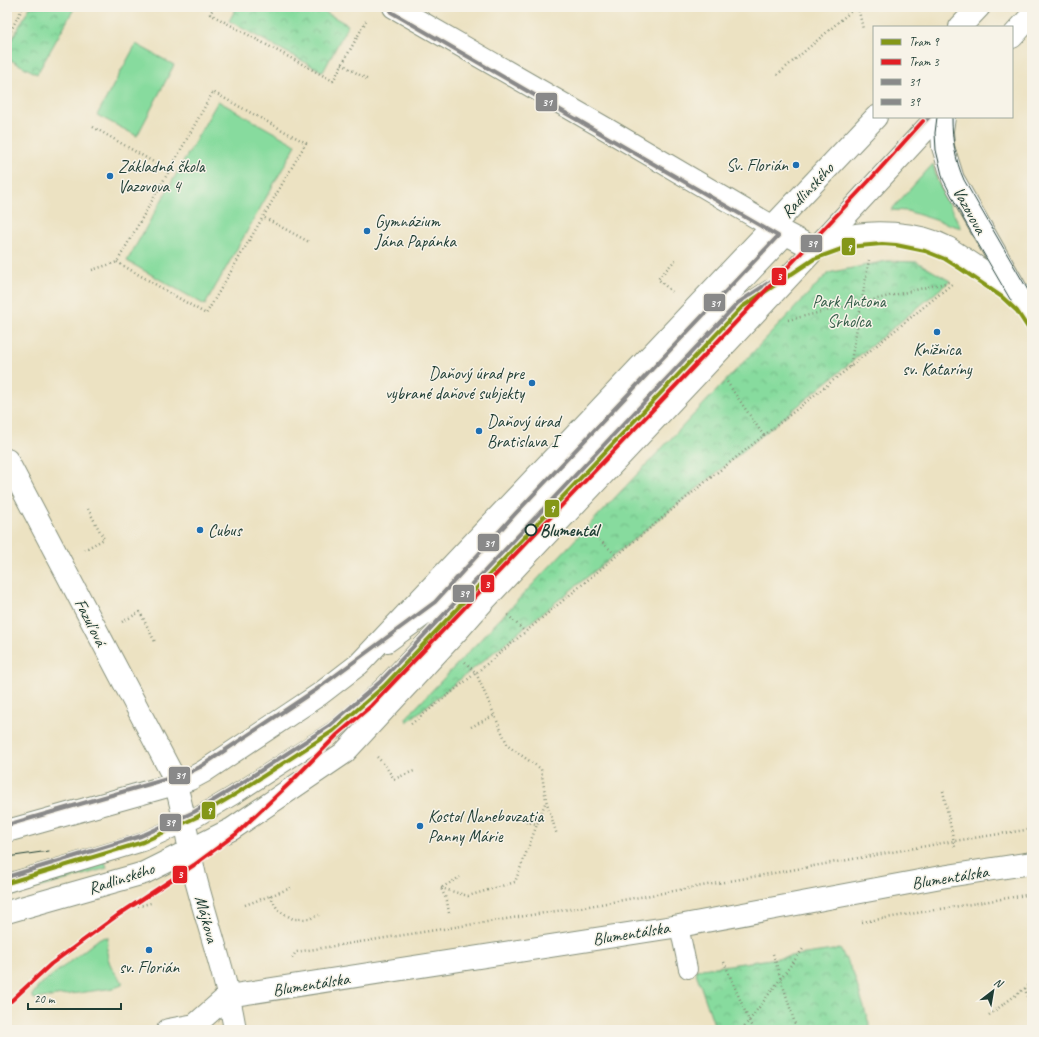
<svg xmlns="http://www.w3.org/2000/svg" width="1039" height="1037" font-family="Caveat,sans-serif">
<style>
.grass{fill:#87db9e;stroke:#538c69}
.park{fill:url(#park-crowns);stroke:#538c69}
.lines{fill:none;stroke-linecap:round;stroke-linejoin:round}
.service-casing{stroke:#86907b;stroke-width:20}
.minor-casing{stroke:#86907b;stroke-width:24}
.secondary-casing{stroke:#86907b;stroke-width:24}
.path{stroke:#86907b;stroke-width:2.5;stroke-dasharray:1 3;stroke-linecap:butt}
.service{stroke:#fff;stroke-width:18}
.minor{stroke:#fff;stroke-width:22}
.secondary{stroke:#fff;stroke-width:22}
.tram{stroke:#1f3d34;stroke-width:1}
.bus-1-casing{stroke:#f7f3e8;stroke-width:7}
.bus-2-casing{stroke:#f7f3e8;stroke-width:7}
.bus-1{stroke:#898989;stroke-width:4}
.bus-2{stroke:#898989;stroke-width:4}
.tram-1-casing{stroke:#f7f3e8;stroke-width:7}
.tram-2-casing{stroke:#f7f3e8;stroke-width:7}
.tram-1{stroke:#849717;stroke-width:4}
.tram-2{stroke:#e31e24;stroke-width:4}
.poi-dot{fill:#1f6fb2;stroke:#f7f3e8;stroke-width:1.5}
.stop-dot{fill:#f7f3e8;stroke:#1f3d34;stroke-width:2}
.labels{text-anchor:middle;stroke-width:3;stroke-linejoin:round;paint-order:stroke}
.poi-label{font-size:17px;fill:#1f3d34;stroke:#f7f3e8;text-anchor:start}
.street-label{font-size:17px;fill:#1f3d34;stroke:#f7f3e8}
.park-label{font-size:17px;fill:#345d49;stroke:#f7f3e8}
.stop-label{font-size:17px;font-weight:bold;fill:#1f3d34;stroke:#f7f3e8;text-anchor:start}
.line-badge{stroke:#f7f3e8;stroke-width:1.5}
.badge-label{font-size:11px;text-anchor:middle;font-weight:bold;fill:#fff}
</style>
<defs>
<pattern id="park-crowns" width="20" height="18" patternUnits="userSpaceOnUse"><rect width="20" height="18" fill="#87db9e"/><path d="M2 6a3 3 0 1 1 6 0M12 15a3 3 0 1 1 6 0" fill="none" stroke="#6eb382"/></pattern>
</defs>
<rect width="100%" height="100%" fill="#f7f3e8"/>
<filter id="ink" filterUnits="userSpaceOnUse"><feTurbulence type="fractalNoise" baseFrequency=".025" numOctaves="2"/><feDisplacementMap in="SourceGraphic" scale="8" xChannelSelector="R" yChannelSelector="G"/><feConvolveMatrix kernelMatrix="1 2 1 2 8 2 1 2 1" color-interpolation-filters="sRGB"/></filter>
<filter id="wash" filterUnits="userSpaceOnUse"><feTurbulence type="fractalNoise" baseFrequency=".012" numOctaves="4" result="noise"/><feDisplacementMap in="SourceGraphic" scale="16" xChannelSelector="R" yChannelSelector="G"/><feGaussianBlur stdDeviation="0.9" result="paint"/><feColorMatrix in="noise" values="0 0 0 0 0 0 0 0 0 0 0 0 0 0 0 0 0 1.4 0 .05"/><feComposite in="paint" operator="in"/></filter>
<g filter="url(#wash)">
<rect width="100%" height="100%" fill="#ece2c2"/>
<!-- grass -->
<g class="grass">
<path d="M136,44l38,21 -37,71 -40,-21z"/>
<path d="M218,101l78,44 -91,160 -78,-44z"/>
<path d="M933,164l4,16 24,48 -54,-17 -16,-1z"/>
<path d="M105,861l2,7 -100,29v-8z"/>
<path d="M108,937c0,4 -1,9 -1,13 0,12 7,23 15,31v4l-8,3 -79,11 -3,-1v-3l8,-10 60,-47z"/>
</g>
<!-- park -->
<g class="park">
<path d="M30,7h45l-38,67 -30,-16v-10z"/>
<path d="M237,7h79l32,18 -25,47 -94,-51z"/>
<path d="M887,261l30,1 33,19 -246,202 -297,239 -1,-4 422,-445z"/>
<path d="M840,949l13,23 18,58h-155l-21,-60z"/>
</g>
</g>
<g filter="url(#ink)">
<g class="lines">
<!-- service casing -->
<g class="service-casing">
<g id="service">
<path d="M388,643l51,-37 80,-88 269,-284"/>
<path d="M7,883l136,-41 54,-25 37,-22 99,-64 34,-29 17,-16 358,-379 28,-18"/>
<path d="M679,926l9,43"/>
</g>
</g>
<!-- minor casing -->
<g class="minor-casing">
<g id="minor">
<path d="M960,27l19,-20"/>
<path d="M944,117l-2,14 1,16 10,32 79,138"/>
<path d="M7,460l164,312c13,33 16,70 24,104 13,51 32,102 40,154"/>
<path d="M7,831l168,-47 15,-5 13,-7 117,-78 39,-30 517,-547"/>
<path d="M7,912l137,-39 88,-44 112,-76 116,-125 22,-25 333,-354c8,-3 16,-7 24,-10 31,-10 79,-7 109,9l71,47"/>
<path d="M228,996l451,-70 262,-49 91,-14"/>
<path d="M168,1030l27,-5 33,-29"/>
</g>
</g>
<!-- secondary casing -->
<g class="secondary-casing">
<g id="secondary">
<path d="M394,7l207,119 172,101 42,22 122,-132"/>
<path d="M1012,37l20,-22"/>
</g>
</g>
<!-- path -->
<g class="path">
<path d="M214,7l-4,7 123,67 33,-60"/>
<path d="M858,7l5,22"/>
<path d="M7,38l16,-31"/>
<path d="M342,64l26,16"/>
<path d="M777,75l79,-68"/>
<path d="M93,127l76,44 44,-79 93,51 -43,74 46,25"/>
<path d="M117,262l89,52 57,-97"/>
<path d="M92,270l25,-8 52,-91"/>
<path d="M672,292l-14,-13 19,-21"/>
<path d="M788,320l161,-38"/>
<path d="M850,367l19,-107"/>
<path d="M727,382l37,54"/>
<path d="M588,529l29,27"/>
<path d="M84,550l20,-11 -16,-30"/>
<path d="M508,615l17,17"/>
<path d="M122,622l18,-10 15,30"/>
<path d="M465,662l11,11 32,73 33,23 5,31 11,35"/>
<path d="M411,724l65,-51 228,-190 146,-116 102,-83"/>
<path d="M471,727l24,-12"/>
<path d="M377,757l7,7 10,15 20,-8"/>
<path d="M943,791l12,56"/>
<path d="M526,822l11,2"/>
<path d="M441,888l27,8 47,-14 31,-81"/>
<path d="M270,896l8,14 15,9h16l10,-4"/>
<path d="M245,905l46,-17"/>
<path d="M134,907l17,-4"/>
<path d="M449,913l-2,-12 -6,-13 19,-11"/>
<path d="M862,922l170,-28"/>
<path d="M773,954l24,76"/>
<path d="M292,958l4,-6 299,-47 359,-64 78,-12"/>
<path d="M724,962l29,68"/>
<path d="M1025,988l7,27"/>
<path d="M989,1015l43,-32"/>
<path d="M742,1030l61,-81"/>
</g>
<!-- service -->
<use href="#service" class="service"/>
<!-- minor -->
<use href="#minor" class="minor"/>
<!-- secondary -->
<use href="#secondary" class="secondary"/>
<!-- tram -->
<g class="tram">
<path d="M937,117l-2,16 1,17 7,29 20,39 54,93"/>
<path d="M952,117c0,22 3,43 12,63l65,112"/>
<path d="M7,857l42,-6"/>
</g>
<!-- bus-1 casing -->
<g class="bus-1-casing">
<path id="bus-1" d="M7,825l181,-52 12,-6 117,-78 118,-87 80,-88 263,-278 -387,-224"/>
</g>
<!-- bus-2 casing -->
<g class="bus-2-casing">
<path id="bus-2" d="M7,877l134,-41 53,-24 37,-22 98,-64 51,-44 358,-379 47,-31 144,-155"/>
</g>
<!-- bus-1 -->
<use href="#bus-1" class="bus-1"/>
<!-- bus-2 -->
<use href="#bus-2" class="bus-2"/>
<!-- tram-1 casing -->
<g class="tram-1-casing">
<path id="tram-1" d="M7,883l136,-41 54,-25 37,-22 99,-64 51,-45 358,-379 72,-48 33,-12 35,-3 14,1 29,6 20,8 16,10 41,28 15,14 15,23"/>
</g>
<!-- tram-2 casing -->
<g class="tram-2-casing">
<path id="tram-2" d="M11,1001l40,-37 67,-49 76,-50 42,-31 55,-52 46,-47 34,-29 331,-348 167,-177 54,-60"/>
</g>
<!-- tram-1 -->
<use href="#tram-1" class="tram-1"/>
<!-- tram-2 -->
<use href="#tram-2" class="tram-2"/>
</g>
</g>
<!-- markers -->
<g class="poi-dot">
<circle cx="796" cy="165" r="4"/>
<circle cx="110" cy="176" r="4"/>
<circle cx="367" cy="231" r="4"/>
<circle cx="937" cy="332" r="4"/>
<circle cx="532" cy="383" r="4"/>
<circle cx="479" cy="431" r="4"/>
<circle cx="200" cy="530" r="4"/>
<circle cx="420" cy="826" r="4"/>
<circle cx="149" cy="950" r="4"/>
</g>
<circle class="stop-dot" cx="531" cy="530" r="5.5"/>
<g class="labels">
<!-- poi labels -->
<g class="poi-label">
<text x="788" y="171" text-anchor="end">Sv. Florián</text>
<text x="118" y="172">Základná škola<tspan x="118" dy="20">Vazovova 4</tspan></text>
<text x="375" y="227">Gymnázium<tspan x="375" dy="20">Jána Papánka</tspan></text>
<text x="937" y="355" text-anchor="middle">Knižnica<tspan x="937" dy="20">sv. Kataríny</tspan></text>
<text x="524" y="379" text-anchor="end">Daňový úrad pre<tspan x="524" dy="20">vybrané daňové subjekty</tspan></text>
<text x="487" y="427">Daňový úrad<tspan x="487" dy="20">Bratislava I</tspan></text>
<text x="208" y="536">Cubus</text>
<text x="428" y="822">Kostol Nanebovzatia<tspan x="428" dy="20">Panny Márie</tspan></text>
<text x="149" y="973" text-anchor="middle">sv. Florián</text>
</g>
<!-- street labels -->
<g class="street-label">
<text transform="translate(807 190) rotate(-47)" y="6">Radlinského</text>
<text transform="translate(970 210) rotate(61)" y="6">Vazovova</text>
<text transform="translate(91 622) rotate(63)" y="6">Fazuľová</text>
<text transform="translate(950 877) rotate(-9)" y="6">Blumentálska</text>
<text transform="translate(121 878) rotate(-18)" y="6">Radlinského</text>
<text transform="translate(207 919) rotate(75)" y="6">Májkova</text>
<text transform="translate(631 933) rotate(-9)" y="6">Blumentálska</text>
<text transform="translate(311 984) rotate(-9)" y="6">Blumentálska</text>
</g>
<!-- park labels -->
<g class="park-label">
<text x="849" y="307">Park Antona<tspan x="849" dy="20">Srholca</tspan></text>
</g>
<!-- stop labels -->
<g class="stop-label">
<text x="540" y="536">Blumentál</text>
</g>
</g>
<g class="line-badge">
<rect x="535" y="92" width="23" height="20" rx="4" fill="#898989"/>
<rect x="800" y="234" width="23" height="19" rx="4" fill="#898989"/>
<rect x="841" y="237" width="15" height="19" rx="4" fill="#849717"/>
<rect x="771" y="267" width="16" height="19" rx="4" fill="#e31e24"/>
<rect x="703" y="293" width="23" height="19" rx="4" fill="#898989"/>
<rect x="544" y="499" width="16" height="19" rx="4" fill="#849717"/>
<rect x="477" y="533" width="23" height="19" rx="4" fill="#898989"/>
<rect x="480" y="574" width="15" height="19" rx="4" fill="#e31e24"/>
<rect x="452" y="584" width="23" height="19" rx="4" fill="#898989"/>
<rect x="168" y="766" width="23" height="19" rx="4" fill="#898989"/>
<rect x="201" y="801" width="15" height="19" rx="4" fill="#849717"/>
<rect x="159" y="813" width="23" height="19" rx="4" fill="#898989"/>
<rect x="172" y="865" width="16" height="19" rx="4" fill="#e31e24"/>
</g>
<g class="badge-label">
<text x="547" y="106">31</text>
<text x="812" y="247">39</text>
<text x="849" y="251">9</text>
<text x="779" y="280">3</text>
<text x="715" y="307">31</text>
<text x="552" y="512">9</text>
<text x="489" y="547">31</text>
<text x="487" y="588">3</text>
<text x="464" y="597">39</text>
<text x="180" y="779">31</text>
<text x="209" y="814">9</text>
<text x="170" y="826">39</text>
<text x="180" y="878">3</text>
</g>
<!-- margin -->
<rect width="1039" height="1037" fill="none" stroke="#f7f3e8" stroke-width="24"/>
<!-- legend -->
<rect x="873" y="26" width="140" height="92" fill="#f7f3e8" stroke="#a1aaa0"/>
<rect x="881" y="39" width="20" height="6" fill="#849717" stroke="#a1aaa0"/>
<text x="909" y="46" font-size="12" fill="#1f3d34">Tram 9</text>
<rect x="881" y="59" width="20" height="6" fill="#e31e24" stroke="#a1aaa0"/>
<text x="909" y="66" font-size="12" fill="#1f3d34">Tram 3</text>
<rect x="881" y="79" width="20" height="6" fill="#898989" stroke="#a1aaa0"/>
<text x="909" y="86" font-size="12" fill="#1f3d34">31</text>
<rect x="881" y="99" width="20" height="6" fill="#898989" stroke="#a1aaa0"/>
<text x="909" y="106" font-size="12" fill="#1f3d34">39</text>
<!-- north arrow -->
<g transform="translate(993 991) rotate(31)" stroke="#f7f3e8" stroke-width="3" paint-order="stroke">
<path d="M0-3L7 15L0 10L-7 15Z" fill="#1f3d34"/>
<text y="-6" font-size="11" font-weight="bold" text-anchor="middle" fill="#1f3d34">N</text>
</g>
<!-- scale -->
<path d="M28 1003v6h93v-6" fill="none" stroke="#1f3d34" stroke-width="2"/>
<text x="34" y="1003" font-size="12" fill="#1f3d34" stroke="#f7f3e8" stroke-width="3" paint-order="stroke">20 m</text>
</svg>
